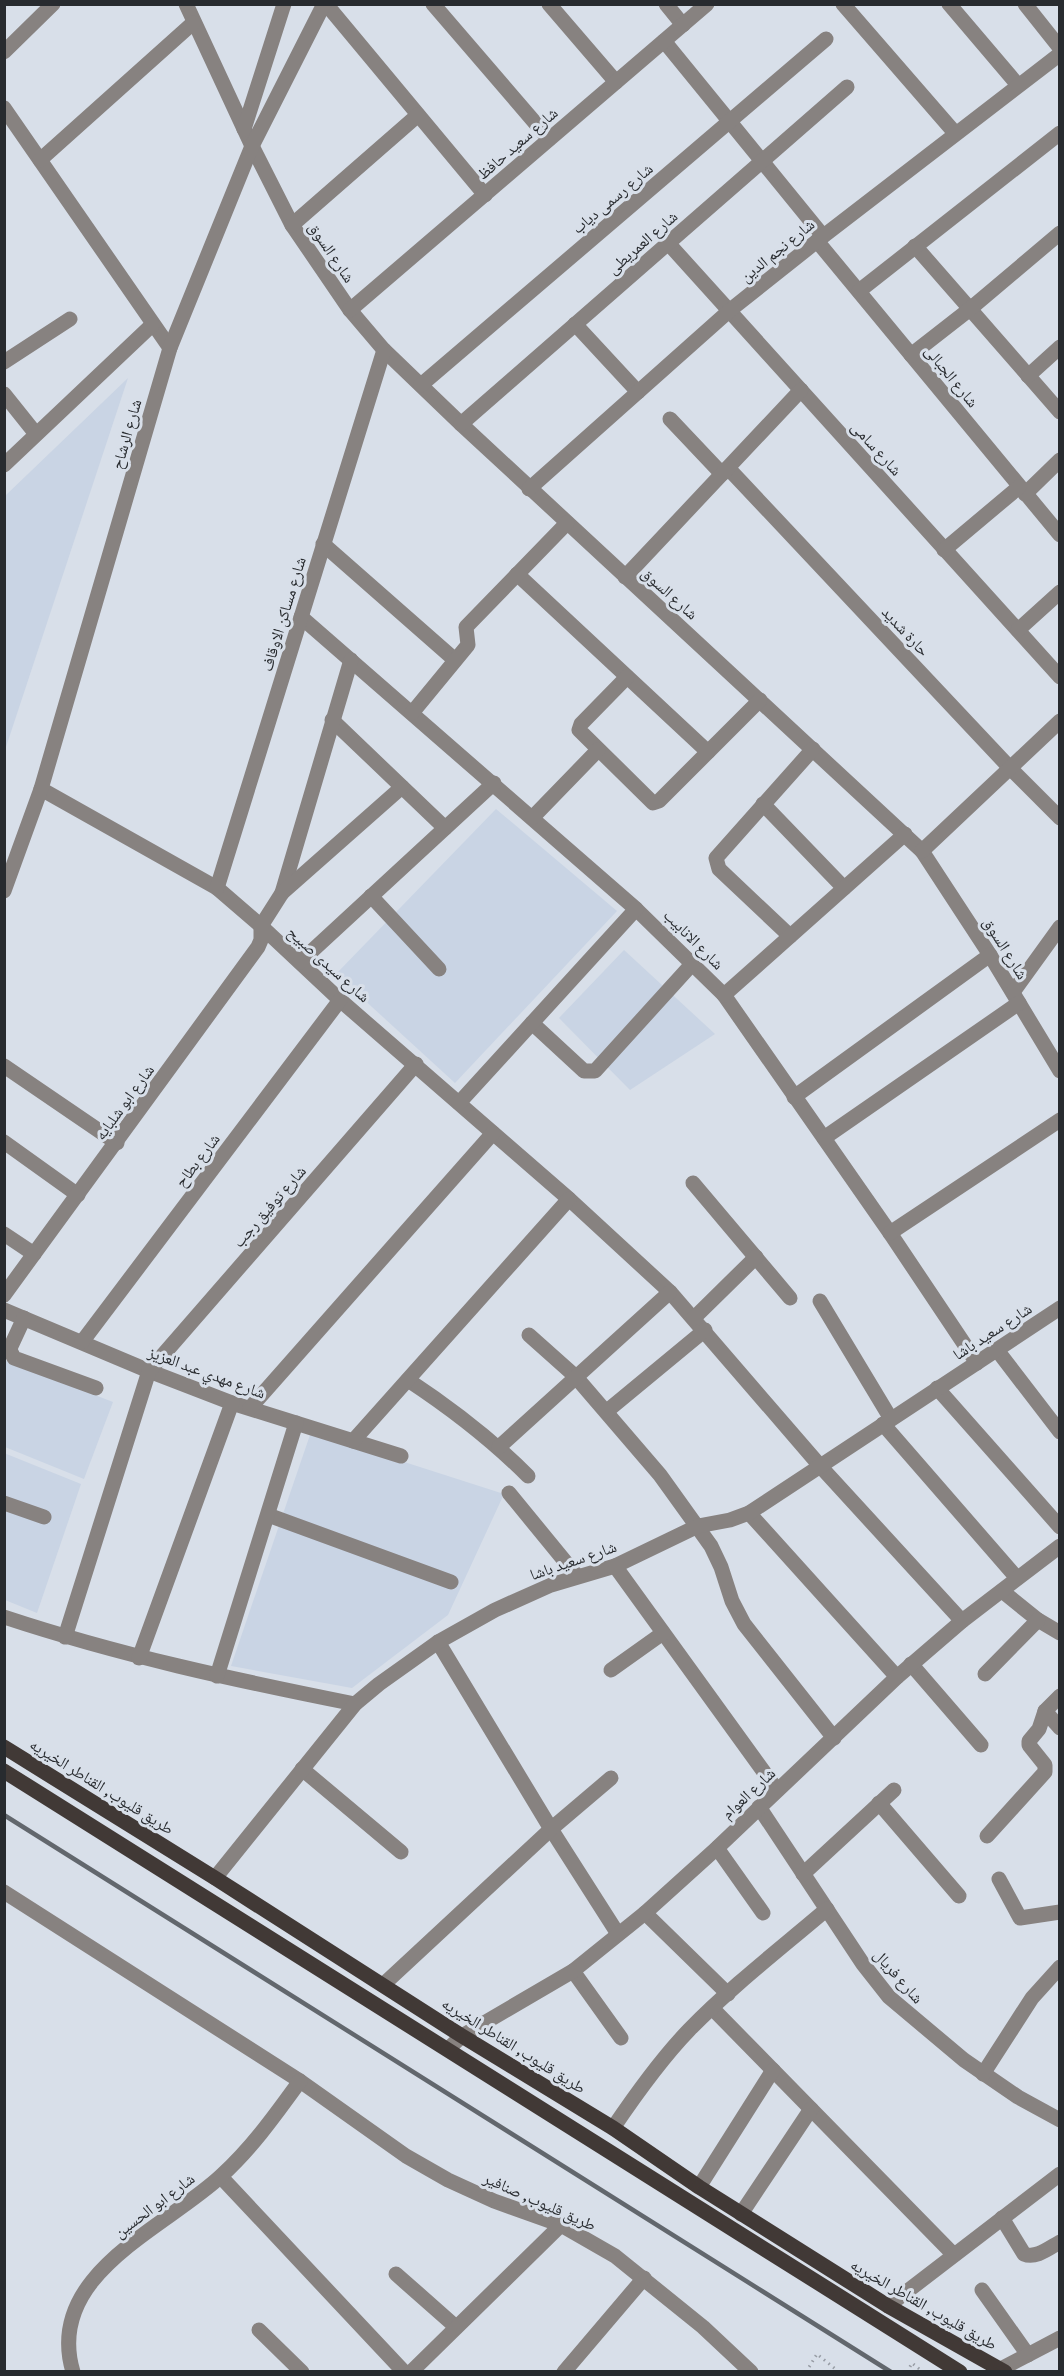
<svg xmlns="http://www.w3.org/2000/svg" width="1064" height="2376" font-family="Literata,'Noto Naskh Arabic',serif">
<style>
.built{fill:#c9d4e4}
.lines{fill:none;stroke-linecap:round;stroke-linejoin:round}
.path{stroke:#979ca4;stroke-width:3;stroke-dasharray:1.5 4.5;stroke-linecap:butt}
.minor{stroke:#878280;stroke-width:15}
.major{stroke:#413936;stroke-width:15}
.rail{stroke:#62676d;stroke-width:4.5}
.labels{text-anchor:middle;stroke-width:6;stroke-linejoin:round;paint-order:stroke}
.street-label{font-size:16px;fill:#282b2f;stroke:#d8dfe9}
</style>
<rect width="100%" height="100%" fill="#d8dfe9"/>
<!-- built -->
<g class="built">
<path d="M128,378l-123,372v-254z"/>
<path d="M496,809l121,102 -162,172 -119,-109z"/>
<path d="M624,950l91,84 -85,56 -71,-72z"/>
<path d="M4,1360l109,42 -29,77 -79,-32z"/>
<path d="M311,1432l193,62 -56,121 -96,73 -121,-22z"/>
<path d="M4,1453l77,31 -44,129 -32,-13z"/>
</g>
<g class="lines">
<!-- path -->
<g class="path">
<path d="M806,2372l11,-18 22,18"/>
<path d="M907,2372l5,-9 11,9"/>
</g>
<!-- minor -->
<g class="minor">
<path d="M186,4l66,142 40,79 58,85 34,40 77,74 461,427 68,104 70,116"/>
<path d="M326,4l159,191"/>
<path d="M433,4l116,135"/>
<path d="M549,4l67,78"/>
<path d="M666,4l17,21"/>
<path d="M843,4l112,129"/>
<path d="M949,4l68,80"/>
<path d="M1025,4l35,44"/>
<path d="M664,41l159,195"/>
<path d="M4,52l49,-48"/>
<path d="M4,108l166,240"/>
<path d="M244,129l40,-125"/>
<path d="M40,160l153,-137"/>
<path d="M292,225l126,-110"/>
<path d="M817,241l243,294"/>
<path d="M668,243l392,434"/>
<path d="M915,246l145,166"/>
<path d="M859,291l201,-158"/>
<path d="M350,310l357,-306"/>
<path d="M575,324l63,68"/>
<path d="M911,355l59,-46 90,-76"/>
<path d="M4,362l66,-43"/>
<path d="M1028,376l32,-29"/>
<path d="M421,385l405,-346"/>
<path d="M4,394l32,40"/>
<path d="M670,419l52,55"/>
<path d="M461,424l386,-337"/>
<path d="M4,465l148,-140"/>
<path d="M728,468l282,300 50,50"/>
<path d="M529,489l200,-178 88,-70 243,-187"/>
<path d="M1025,494l35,-34"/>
<path d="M323,544l132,116"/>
<path d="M944,550l75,-63"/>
<path d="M517,574l191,178"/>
<path d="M625,577l176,-187"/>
<path d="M301,617l335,292 88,86 166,238 87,130"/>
<path d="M1018,630l42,-38"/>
<path d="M627,677l-46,47 -2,6 74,73 6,-2 101,-101"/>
<path d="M412,713l56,-68 -2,-18 101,-104"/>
<path d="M332,720l113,108"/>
<path d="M41,789l176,99 44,38 79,74 229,199 101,93 151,175 141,154"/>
<path d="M763,804l81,84"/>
<path d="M533,817l65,-67"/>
<path d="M922,851l138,-130"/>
<path d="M217,888l167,-538"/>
<path d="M4,891l37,-102 129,-441 82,-202 72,-142"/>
<path d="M282,893l69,-233"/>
<path d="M371,896l68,73"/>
<path d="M790,936l-71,-67 -3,-11 97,-109"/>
<path d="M300,962l194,-179"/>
<path d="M1013,992l47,-65"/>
<path d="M724,995l181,-161"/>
<path d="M532,1023l52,48h11l98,-108"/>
<path d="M4,1066l113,77"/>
<path d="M794,1097l196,-142"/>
<path d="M459,1103l177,-194"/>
<path d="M824,1138l195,-135"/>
<path d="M4,1142l74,53"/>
<path d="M693,1183l97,115"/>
<path d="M890,1233l170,-113"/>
<path d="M4,1234l30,20"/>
<path d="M4,1295l254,-348 3,-7v-14l21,-33 120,-106"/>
<path d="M820,1301l71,118"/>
<path d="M4,1310l145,61 83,32 169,53"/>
<path d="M24,1318l-13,28 -1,4 4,8 82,30"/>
<path d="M694,1318l62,-61"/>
<path d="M529,1335l46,41 85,99 51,71 10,21 11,34 12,23 90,114"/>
<path d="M82,1342l258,-342"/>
<path d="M997,1350l63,82"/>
<path d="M408,1380c44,29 83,59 120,96"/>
<path d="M937,1388l123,139"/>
<path d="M250,1408l243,-275"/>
<path d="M607,1411l98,-81"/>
<path d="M883,1424l134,154"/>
<path d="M353,1441l216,-242"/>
<path d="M499,1447l171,-155"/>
<path d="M509,1493l68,83"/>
<path d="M4,1503l40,14"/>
<path d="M749,1513l148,164"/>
<path d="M268,1515l183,67"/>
<path d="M615,1566l162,224"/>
<path d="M1002,1591l36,29 22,13"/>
<path d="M4,1617c118,39 231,63 351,87"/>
<path d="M65,1637l84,-266 267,-307"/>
<path d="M438,1642l113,187 67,105"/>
<path d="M139,1658l93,-255"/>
<path d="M911,1664l70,81"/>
<path d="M611,1670l52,-37"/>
<path d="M985,1674l53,-54"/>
<path d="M217,1676l79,-253"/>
<path d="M1045,1711l15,17"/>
<path d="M302,1769l99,83"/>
<path d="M879,1803l80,93"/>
<path d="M759,1807l104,157 26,33 75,63 54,37 42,23"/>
<path d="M987,1836l58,-64v-7l-16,-20v-4l10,-12 6,-18 15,-15"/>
<path d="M717,1848l46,65"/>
<path d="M803,1874l91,-84"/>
<path d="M215,1878l140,-174 24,-20 59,-42 57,-32 56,-25 64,-19 83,-40 32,-6 19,-7 311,-205"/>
<path d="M999,1879l21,39 40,-6"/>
<path d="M4,1892l296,189 106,75 42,24 46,21 67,24 54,31 88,71 48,45"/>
<path d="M645,1913l83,81"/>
<path d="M573,1971l48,67"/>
<path d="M384,1984l167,-155 60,-51"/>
<path d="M712,2008l242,247"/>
<path d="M448,2049l14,-13 111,-65 72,-58 72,-65 180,-171 65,-56 98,-75"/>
<path d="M983,2074l49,-76 28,-31"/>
<path d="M613,2128c23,-34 47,-68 76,-98 43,-44 91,-81 138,-121"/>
<path d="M221,2177l183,195"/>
<path d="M699,2187l74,-117"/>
<path d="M741,2214l70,-105"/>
<path d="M1002,2218l22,36c12,5 25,-6 36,-12"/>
<path d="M396,2274l60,53"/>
<path d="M982,2290l46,65"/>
<path d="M888,2306l172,-132"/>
<path d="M259,2330l43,42"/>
<path d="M1001,2369l59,-31"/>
<path d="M73,2372c-29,-97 91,-143 148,-196 31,-28 55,-62 79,-95"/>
<path d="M411,2372l150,-147"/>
<path d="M564,2372l80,-94"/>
</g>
<!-- major -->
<g class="major">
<path d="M4,1747l211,131 247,158 151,92 86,59 189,119 117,66"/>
<path d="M4,1771l956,601"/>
</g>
<!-- rail -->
<path class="rail" d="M4,1815l887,557"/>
</g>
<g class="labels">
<!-- street labels -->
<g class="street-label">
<text transform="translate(517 143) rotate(-41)" y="6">شارع سعيد حافظ</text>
<text transform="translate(612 198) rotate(-40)" y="6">شارع رسمى دياب</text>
<text transform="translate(642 242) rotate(-41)" y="6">شارع العمريطى</text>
<text transform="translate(777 250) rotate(-39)" y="6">شارع نجم الدين</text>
<text transform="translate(332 252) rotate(56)" y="6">شارع السوق</text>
<text transform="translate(952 376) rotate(51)" y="6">شارع الجبالى</text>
<text transform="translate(126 434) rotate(-74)" y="6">شارع الرشاح</text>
<text transform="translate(877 448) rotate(48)" y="6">شارع سامى</text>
<text transform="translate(670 593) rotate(42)" y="6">شارع السوق</text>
<text transform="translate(283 614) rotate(-73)" y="6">شارع مساكن الاوقاف</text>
<text transform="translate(906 631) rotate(47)" y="6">حارة شديد</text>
<text transform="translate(694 939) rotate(45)" y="6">شارع الانابيب</text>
<text transform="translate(1006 948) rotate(58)" y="6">شارع السوق</text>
<text transform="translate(329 964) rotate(42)" y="6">شارع سيدى صبيح</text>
<text transform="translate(124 1102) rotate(-54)" y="6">شارع ابو شلبايه</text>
<text transform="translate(197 1160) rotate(-53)" y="6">شارع بطاح</text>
<text transform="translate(269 1206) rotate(-49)" y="6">شارع توفيق رجب</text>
<text transform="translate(992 1331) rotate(-33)" y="6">شارع سعيد باشا</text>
<text transform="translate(207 1372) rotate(20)" y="6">شارع مهدي عبد العزيز</text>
<text transform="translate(573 1560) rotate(-19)" y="6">شارع سعيد باشا</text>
<text transform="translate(102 1786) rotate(32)" y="6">طريق قليوب, القناطر الخيريه</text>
<text transform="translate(748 1793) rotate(-43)" y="6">شارع العوام</text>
<text transform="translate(899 1976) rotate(49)" y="6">شارع فريال</text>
<text transform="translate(514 2045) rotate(32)" y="6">طريق قليوب, القناطر الخيريه</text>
<text transform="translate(540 2201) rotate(24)" y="6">طريق قليوب, صنافير</text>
<text transform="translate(154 2205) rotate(-37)" y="6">شارع ابو الحسين</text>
<text transform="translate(924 2304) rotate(30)" y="6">طريق قليوب, القناطر الخيريه</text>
</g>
</g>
<!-- border -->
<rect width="1064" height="2376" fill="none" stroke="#282b2f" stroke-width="12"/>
</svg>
